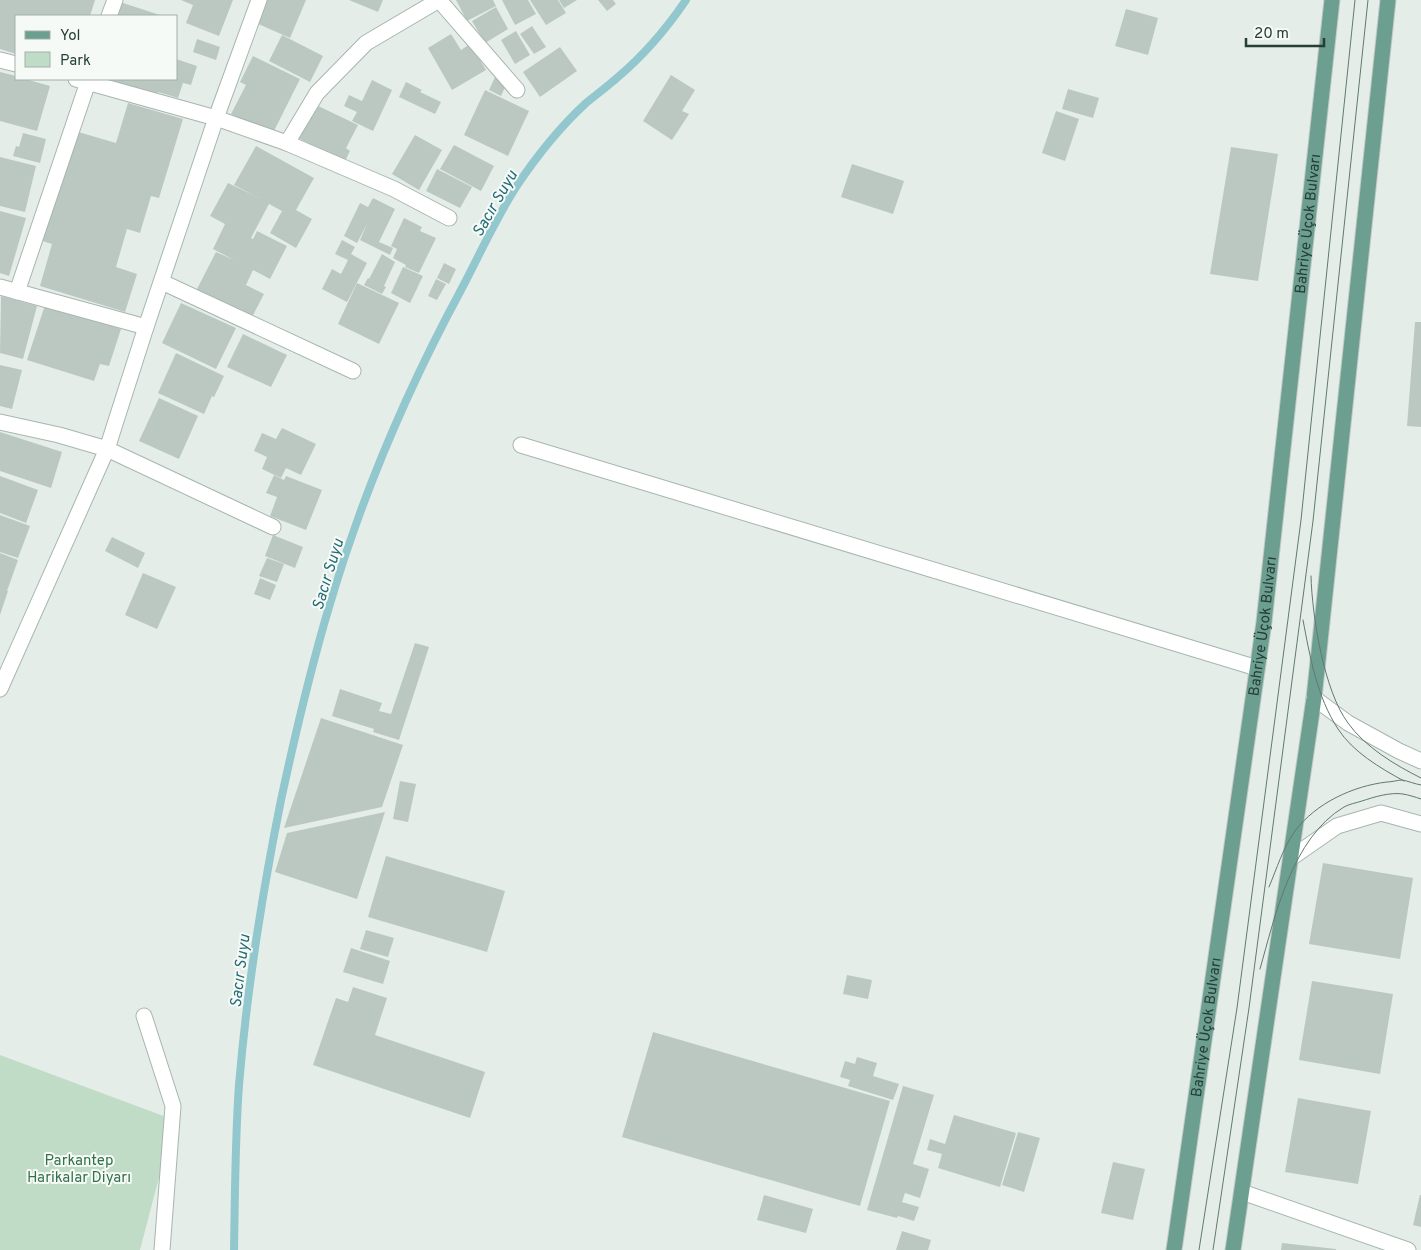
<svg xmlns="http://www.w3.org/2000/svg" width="1421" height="1250" font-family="Overpass,sans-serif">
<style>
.green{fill:#c0dcc6}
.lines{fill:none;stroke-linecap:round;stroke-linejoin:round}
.stream{stroke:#92c7cd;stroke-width:8}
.building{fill:#bbc8c2}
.minor-casing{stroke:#a8b5b0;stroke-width:17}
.major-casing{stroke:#c2c9c7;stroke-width:17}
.minor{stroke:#fff;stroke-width:15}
.major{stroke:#6d9f90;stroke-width:15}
.tram{stroke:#607971;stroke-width:1}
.labels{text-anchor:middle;stroke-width:4;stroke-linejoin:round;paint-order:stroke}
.street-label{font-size:15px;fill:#253e36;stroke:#f6faf7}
.park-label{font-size:15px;fill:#337248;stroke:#f6faf7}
.water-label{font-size:16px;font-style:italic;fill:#246b76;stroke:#f6faf7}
</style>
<rect width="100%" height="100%" fill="#e5ede9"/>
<!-- green -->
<path class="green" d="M0,1055l174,65 -34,130h-140z"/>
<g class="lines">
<!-- stream -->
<path class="stream" d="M234,1250c1,-55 1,-110 5,-165 8,-96 23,-191 42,-285 14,-65 29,-129 48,-193 32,-109 78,-217 132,-317 18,-34 34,-70 55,-103 20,-30 43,-59 70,-84 11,-9 22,-17 32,-26 26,-22 49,-49 68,-77"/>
</g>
<!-- building -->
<g class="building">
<path d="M0,0h95l-5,16h-74v38l-16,-5z"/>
<path d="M181,0h52l-14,36 -33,-13 7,-18z"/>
<path d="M266,0h40l-16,38 -34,-15z"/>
<path d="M349,0h34l-5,12z"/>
<path d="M456,0h37l3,6 -29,15z"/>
<path d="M502,0h26l8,14 -21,11z"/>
<path d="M530,0h28l8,13 -20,12z"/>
<path d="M559,0h18l-13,8z"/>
<path d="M598,0h15l3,4 -9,7z"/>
<path d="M120,2l43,14h-48z"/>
<path d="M496,7l12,22 -23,14 -13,-22z"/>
<path d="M1126,9l32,9 -10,37 -33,-9z"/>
<path d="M532,26l14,21 -12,7 -14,-20z"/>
<path d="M516,31l14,24 -15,9 -14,-24z"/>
<path d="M451,34l10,16 9,-6 16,26 -34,20 -24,-42z"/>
<path d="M282,35l41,21 -13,26 -41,-21z"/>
<path d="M197,39l23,8 -4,13 -23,-8z"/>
<path d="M560,47l17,24 -37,26 -17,-25z"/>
<path d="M253,56l47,23 -28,56 -41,-21 15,-29 -6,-3z"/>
<path d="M176,59l21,7 -6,19 -8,-2 -5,15 -20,-6 -2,8 -54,-17 2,-4h72z"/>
<path d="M0,72l16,4v3h9l25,7 -13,45 -37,-10z"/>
<path d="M671,75l24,15 -13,21 7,3 -17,26 -29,-19z"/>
<path d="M495,77l12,6 -6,13 -12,-6z"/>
<path d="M372,80l20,10 -19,41 -21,-10 5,-9 -13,-6 5,-11 13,6z"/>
<path d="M406,82l16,8 -2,2 21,10 -6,12 -36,-17z"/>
<path d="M1068,89l31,9 -6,20 -31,-9z"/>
<path d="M485,90l44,21 -21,45 -44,-21z"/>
<path d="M128,103l55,16 -24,79 -8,-2 -11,37 -13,-4 -11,38 21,7 -12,38 -85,-26 12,-42 -13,-4 36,-109 41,12z"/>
<path d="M314,104l44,21 -12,23 4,3 -7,14 -27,-13 2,-4 -20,-10z"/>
<path d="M1056,111l23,8 -14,42 -23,-8z"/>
<path d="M23,133l23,6 -6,24 -27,-7 3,-10 3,1z"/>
<path d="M415,135l27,15 -23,40 -27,-16z"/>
<path d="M454,145l40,21 -13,25 -41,-22z"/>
<path d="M256,146l58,32 -18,32 16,9 -16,29 -26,-15 12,-22 -13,-7 -18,34 2,1 4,-8 30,15 -17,33 -17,-9 -7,15 18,9 -13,25 -55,-28 20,-39 18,8 -21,-11 12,-25 -15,-8 18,-33 33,16 -27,-14z"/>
<path d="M1231,147l47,7 -20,127 -48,-7z"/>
<path d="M0,157l36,9 -11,46 -25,-6z"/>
<path d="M852,164l52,17 -11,33 -52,-17z"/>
<path d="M437,169l35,18 -12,21 -34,-17z"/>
<path d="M373,198l22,11 -16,33 14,6 -3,7 -30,-15 7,-16 -10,19 -13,-7 16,-33 8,4z"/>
<path d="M0,211l26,7 -17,58 -9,-3z"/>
<path d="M404,218l18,9 -2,4 16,7 -17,35 -14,-6 1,-2 -13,-7 4,-9 -6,-3z"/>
<path d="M342,240l13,7 -4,7 16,9 -20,39 -25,-13 10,-20 9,5 7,-14 -13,-6z"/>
<path d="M382,254l13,8 -11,24 2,1 -4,7 -18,-9 4,-7 1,1z"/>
<path d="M444,263l12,6 -7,15 -12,-6z"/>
<path d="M403,267l20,9 -13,27 -19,-10z"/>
<path d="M436,279l10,5 -9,16 -9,-4z"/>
<path d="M357,283l42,20 -20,41 -41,-20z"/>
<path d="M1,296l36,10 -14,53 -23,-6z"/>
<path d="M181,303l55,25 -20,41 -54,-26z"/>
<path d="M45,305l76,24 -12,37 -9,-2 -6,17 -67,-21z"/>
<path d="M1415,322h6v105l-14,-1z"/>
<path d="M243,334l44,21 -16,32 -44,-20z"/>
<path d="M176,353l48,23 -10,21 -2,-1 -8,18 -46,-21z"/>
<path d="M0,365l22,5 -10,39 -12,-3z"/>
<path d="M159,398l39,18 -19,43 -40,-18z"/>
<path d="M282,428l34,16 -15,31 -15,-7 -5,10 -19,-9 5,-12 -13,-6 8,-18 14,6z"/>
<path d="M0,432l62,20 -11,36 -51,-17z"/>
<path d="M274,475l10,5 2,-4 36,14 -16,40 -36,-14 7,-19 -11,-4z"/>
<path d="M0,476l38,14 -12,33 -26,-10z"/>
<path d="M0,515l30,11 -12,32 -18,-6z"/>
<path d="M273,535l30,12 -8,21 -30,-12z"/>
<path d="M112,537l33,16 -7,15 -33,-17z"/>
<path d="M0,553l18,7 -11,31h1l-8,24z"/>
<path d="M267,558l17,6 -7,18 -18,-6z"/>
<path d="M143,573l33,14 -19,42 -32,-14z"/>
<path d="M260,578l16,7 -6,15 -16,-6z"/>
<path d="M415,643l14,4 -30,93 -26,-8 1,-3 -42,-13 8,-27 42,14 -3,8 12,3z"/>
<path d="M321,718l82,27 -21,62 -98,21z"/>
<path d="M400,781l16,3 -8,38 -15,-3z"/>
<path d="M385,812l-28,87 -82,-27 12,-39z"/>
<path d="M386,856l119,35 -18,61 -119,-35z"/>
<path d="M1323,863l90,15 -13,81 -91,-15z"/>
<path d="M366,930l28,8 -6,19 -28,-8z"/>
<path d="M351,948l39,13 -7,23 -40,-12z"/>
<path d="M847,975l25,5 -4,19 -25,-5z"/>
<path d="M1312,981l81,13 -13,80 -81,-14z"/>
<path d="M353,987l34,11 -12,37 110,37 -15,46 -157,-53 23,-67 12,4z"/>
<path d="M653,1032l237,69 -30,105 -238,-69z"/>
<path d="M857,1057l20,6 -4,13 26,8 -6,16 -45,-14 2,-6 -10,-3 5,-16 10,3z"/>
<path d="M903,1086l31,9 -21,69 16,5 -9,29 -15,-5 -3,9 17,5 -5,14 -16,-5 -1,2 -30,-8z"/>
<path d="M1298,1098l73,13 -13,73 -73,-12z"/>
<path d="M954,1115l62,18 -16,54 -62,-19 4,-14 -15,-4 3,-11 15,5z"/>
<path d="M1018,1132l22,6 -16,54 -22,-7z"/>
<path d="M1113,1162l32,7 -12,51 -32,-7z"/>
<path d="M764,1195l49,14 -7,24 -49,-13z"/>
<path d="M1420,1195h1v32l-8,-2z"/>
<path d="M902,1231l29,9 -3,10h-32z"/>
<path d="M1282,1243l54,6v1h-55z"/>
</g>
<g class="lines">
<!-- minor casing -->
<g class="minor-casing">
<g id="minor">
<path d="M109,16l6,-16"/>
<path d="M0,60l16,4"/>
<path d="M76,79l140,39 71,25 107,46 55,29"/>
<path d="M287,143l30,-50 49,-50 73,-43 78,90"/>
<path d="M162,282l191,89"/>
<path d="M0,287l146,40"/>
<path d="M17,292l72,-213"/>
<path d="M0,422l59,13 48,14 166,78"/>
<path d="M521,445l736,223"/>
<path d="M0,689l107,-240 39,-122 70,-209 43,-118"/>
<path d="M1314,698l34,25 51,28 22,10"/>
<path d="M1291,858l46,-32 44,-13 40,11"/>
<path d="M144,1016l29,90 -11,144"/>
<path d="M1242,1192l166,58"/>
</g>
</g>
<!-- major casing -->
<g class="major-casing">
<g id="major">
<path id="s1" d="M1174,1250l90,-628 68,-622"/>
<path d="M1233,1250l81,-552 74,-698"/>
</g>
</g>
<!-- minor -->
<use href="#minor" class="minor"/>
<!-- major -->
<use href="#major" class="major"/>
<!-- tram -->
<g class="tram">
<path d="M1311,576c1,40 13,115 37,147 17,24 47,42 73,55"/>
<path d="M1303,620c7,37 14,77 35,109 15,23 42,39 66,52"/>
<path d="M1269,887c8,-19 14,-39 26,-56 21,-28 58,-45 92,-49 5,0 11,-2 15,-2 6,1 13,4 19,5"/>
<path d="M1260,969c15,-53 32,-131 84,-162 5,-3 12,-4 18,-6 12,-4 28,-9 41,-7 6,1 12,3 18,5"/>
<path d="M1199,1250l38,-242 64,-488 54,-520"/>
<path d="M1213,1250l36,-242 64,-487 55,-521"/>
</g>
</g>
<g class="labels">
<!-- street labels -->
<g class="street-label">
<text dy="5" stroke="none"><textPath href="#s1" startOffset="1035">Bahriye Üçok Bulvarı</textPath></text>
<text dy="5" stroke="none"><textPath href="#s1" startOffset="630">Bahriye Üçok Bulvarı</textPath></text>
<text dy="5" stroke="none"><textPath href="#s1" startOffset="225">Bahriye Üçok Bulvarı</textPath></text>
</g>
<!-- park labels -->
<g class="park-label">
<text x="79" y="1165">Parkantep<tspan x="79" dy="17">Harikalar Diyarı</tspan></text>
</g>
<!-- water labels -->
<g class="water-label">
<text transform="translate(494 203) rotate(-60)" y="6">Sacır Suyu</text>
<text transform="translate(327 574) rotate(-73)" y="6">Sacır Suyu</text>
<text transform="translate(239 971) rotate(-83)" y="6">Sacır Suyu</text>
</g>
</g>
<!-- legend -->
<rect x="15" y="15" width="162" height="65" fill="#f6faf7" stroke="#a2afaa"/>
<rect x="25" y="31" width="25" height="8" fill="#6d9f90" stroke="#a2afaa"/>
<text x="60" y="40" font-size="15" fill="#253e36">Yol</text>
<rect x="25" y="52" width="25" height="15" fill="#c0dcc6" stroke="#a2afaa"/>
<text x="60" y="65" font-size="15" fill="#253e36">Park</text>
<!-- scale -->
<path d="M1246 38v8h78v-8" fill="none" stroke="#253e36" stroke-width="2.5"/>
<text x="1254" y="38" font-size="15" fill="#253e36" stroke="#f6faf7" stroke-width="4" paint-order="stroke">20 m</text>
</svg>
